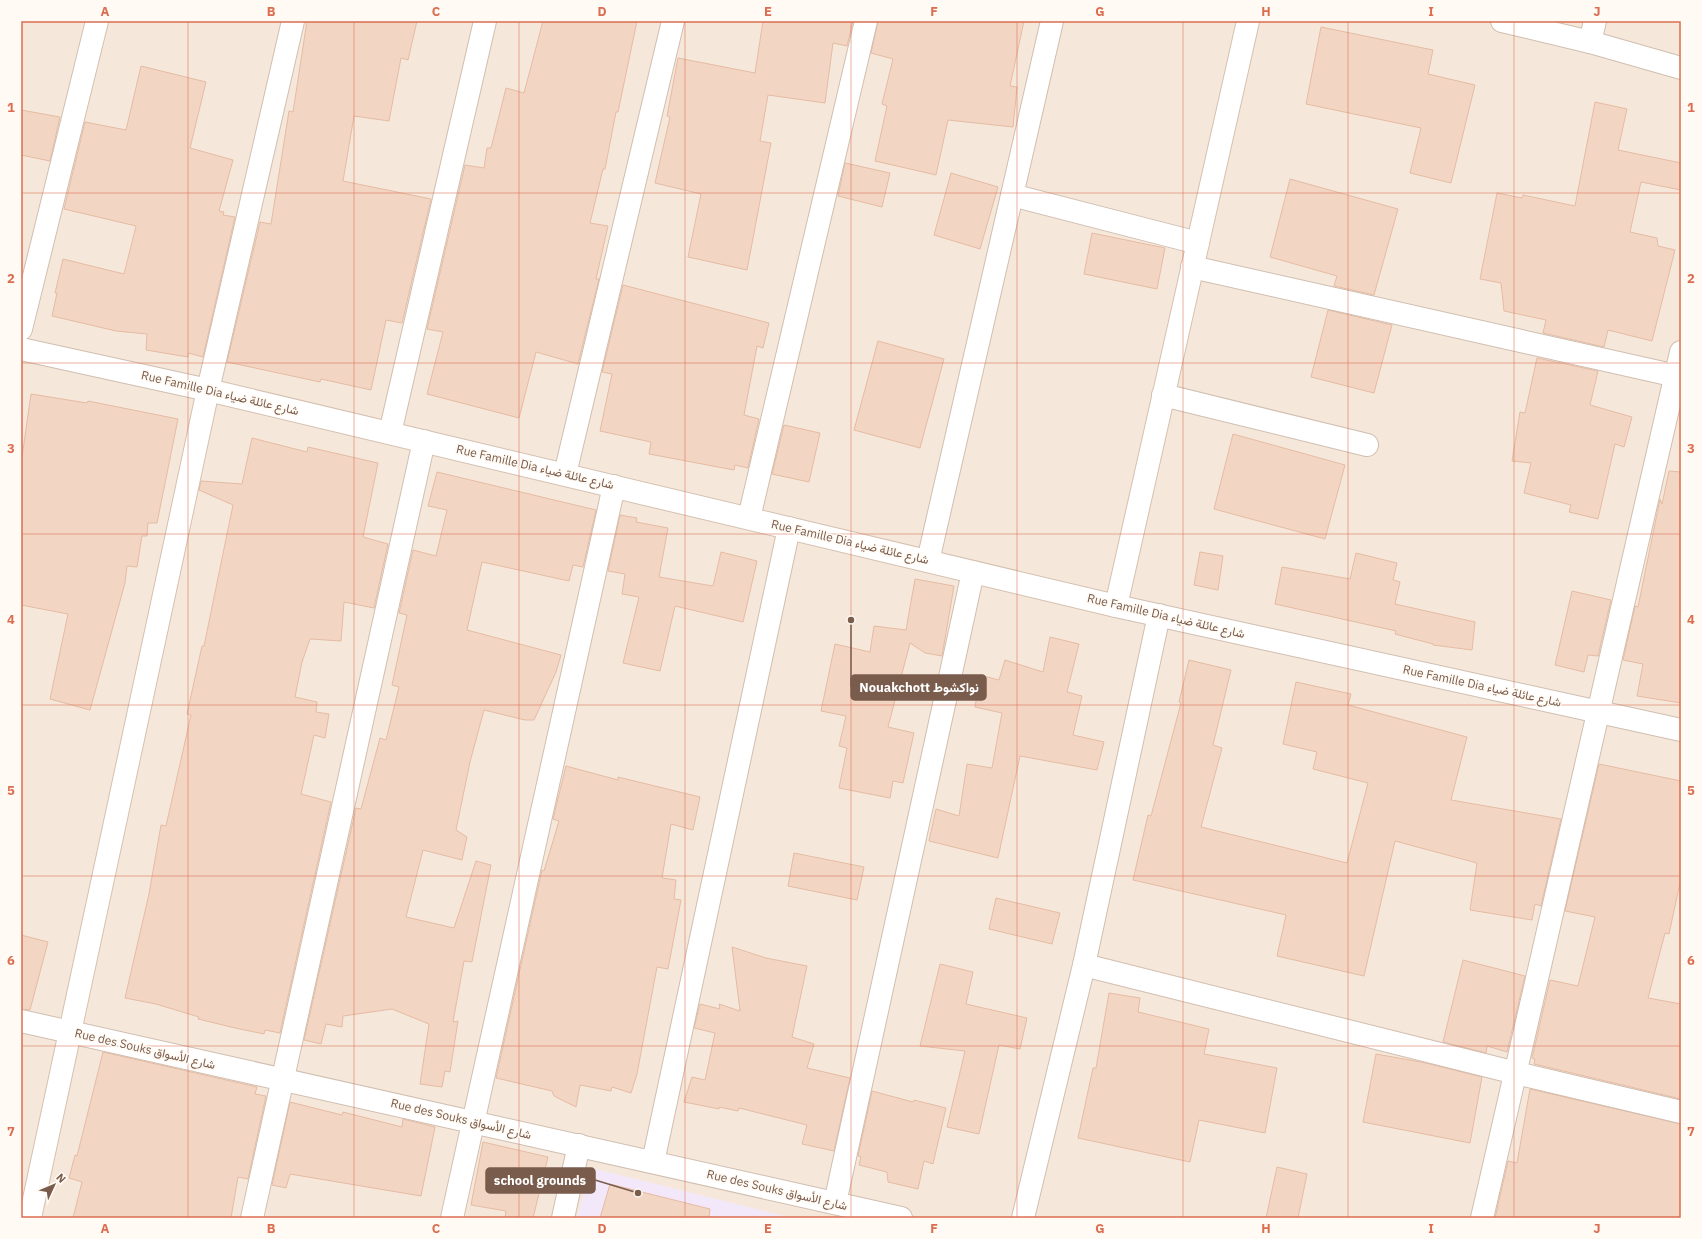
<svg xmlns="http://www.w3.org/2000/svg" width="1702" height="1239" font-family="'IBM Plex Sans',Vazirmatn,sans-serif">
<style>
.residential{fill:#f5e8da}
.education{fill:#f3e8fa}
.building{fill:#f3d5c3;stroke:#e6bba3}
.lines{fill:none;stroke-linecap:round;stroke-linejoin:round}
.street-casing{stroke:#d1beb0;stroke-width:24}
.secondary-casing{stroke:#d6c0b0;stroke-width:24}
.street{stroke:#fff;stroke-width:22}
.secondary{stroke:#fff;stroke-width:22}
.grid{fill:none;stroke:#dc6d51;stroke-width:1;stroke-opacity:0.55}
.labels{text-anchor:middle;stroke-width:3;stroke-linejoin:round;paint-order:stroke}
.street-label{font-size:12px;fill:#7a5c4d;stroke:#fffaf3}
.leader{fill:none;stroke:#7a5c4d;stroke-width:1.5}
.callout-dot{fill:#7a5c4d;stroke:#fffaf3;stroke-width:1.5}
.callout{fill:#7a5c4d;stroke:#7a5c4d;stroke-width:1.5}
.callout-label{font-size:13px;text-anchor:middle;font-weight:bold;fill:#fff}
.neatline{fill:none;stroke:#dc6d51;stroke-width:1.5}
.grid-label{font-size:13px;text-anchor:middle;font-weight:bold;fill:#dc6d51}
</style>
<rect width="100%" height="100%" fill="#fdf6ec"/>
<!-- residential -->
<rect class="residential" x="21" y="21" width="1660" height="1197"/>
<!-- education -->
<path class="education" d="M591,1168l201,50h-215z"/>
<!-- building -->
<g class="building">
<path d="M307,21h110l-9,39 -7,-2 -12,63 -35,-5 -11,65 88,18 -29,124 -16,-3 -15,70 -50,-11 -1,3 -93,-20 33,-140 11,2 18,-113 4,1z"/>
<path d="M543,21h94l-19,91h-2l-11,57h-2l-13,54 18,3 -12,53h3l-21,85 -42,-12 -17,66 -92,-24 16,-62 -16,-3 38,-164 19,3 3,-20h4l15,-60 18,5z"/>
<path d="M763,21h90l-6,25 -14,-3 -8,60 -57,-8 -8,46 11,2 -24,127 -59,-13 13,-63 -46,-11 15,-66 -3,-1 11,-58 77,15z"/>
<path d="M878,21h146l-14,65 7,1 -4,40 -65,-7 -12,55 -61,-14 12,-55 -5,-2 11,-45 -22,-6z"/>
<path d="M1321,27l112,23 -5,24 47,11 -24,98 -41,-10 11,-45 -115,-24z"/>
<path d="M141,66l65,16 -16,66 43,12 -14,51 5,1 -1,3 12,2 -32,140 -15,-4v4l-42,-7 1,-16 -31,-3 -64,-15 5,-23h-2l8,-34 61,15 12,-48 -72,-17 21,-87 41,8z"/>
<path d="M1595,102l32,7 -9,41 63,13v27l-40,-8 -11,50 27,6 1,8 17,4 -23,91 -44,-11 -4,17 -61,-14 3,-13 -42,-9 -3,-28 -21,-4 17,-86 25,5 1,-3 52,11z"/>
<path d="M21,110l39,7 -10,44 -29,-6z"/>
<path d="M845,163l45,10 -8,34 -44,-11z"/>
<path d="M951,173l47,14 -18,62 -46,-14z"/>
<path d="M1290,179l108,30 -24,86 -40,-9 3,-10 -67,-19z"/>
<path d="M1092,233l73,15 -8,41 -73,-15z"/>
<path d="M623,285l146,38 -6,25 -6,-2 -13,69 15,4 -11,49 -13,-3 -1,5 -85,-16 2,-12 -51,-11 12,-57 -10,-2z"/>
<path d="M1328,310l64,15 -18,68 -63,-16z"/>
<path d="M878,341l66,18 -24,89 -66,-18z"/>
<path d="M1537,358l61,13 -8,34 42,12 -8,30 -9,-3 -17,75 -29,-7 2,-7 -47,-12 7,-30 -19,-2 8,-49 5,1z"/>
<path d="M31,394l56,9 1,-2 90,18 -21,104h-9l-1,13h-5l-5,31 -10,-1 -2,17 -35,127 -40,-11 18,-85 -47,-9v-141z"/>
<path d="M784,425l36,8 -11,49 -37,-8z"/>
<path d="M1233,434l112,31 -20,74 -111,-30z"/>
<path d="M252,438l55,14 1,-5 70,16 -15,74 25,7 -14,64 -30,-6 -3,39 -31,-2 -8,23 -7,35 22,5 -1,10 13,2 -4,24 -11,-3 -13,59 30,8 -51,231 -15,-3 -1,4 -29,-6 -37,-9 1,-2 -43,-13 -31,-6 24,-104 12,-69 5,1 25,-111 -4,-1 15,-68h2l29,-141 -34,-15 2,-9 41,3z"/>
<path d="M1669,471l12,1v231l-44,-7 6,-32 -20,-4 12,-54 3,1 22,-108 2,5z"/>
<path d="M437,472l159,38 -13,57 -10,-2 -4,16 -87,-19 -15,68 94,25 -5,17 -22,48h-9l-41,-10 -14,52 -14,68 11,7 -5,23 -39,-10 -17,67 48,11 22,-67 15,4 -19,97 -8,-1 -11,61 5,-1 -8,51 -5,-1 -3,16 -22,-3 9,-60 -37,-15 -49,7 -1,11 -16,-3 -5,20 -17,-4 52,-232 5,1 19,-71 6,2 13,-53 -7,-2 15,-70 -8,-2 14,-63 23,6 11,-46 -19,-4z"/>
<path d="M620,515l17,3 -1,4 32,6 -9,49 54,9 8,-34 36,9 -14,61 -68,-16 -15,65 -37,-8 16,-66 -17,-3 3,-20 -17,-3z"/>
<path d="M1200,552l23,4 -5,34 -24,-5z"/>
<path d="M1356,553l41,10 -4,17 7,2 -5,22 80,18 -3,28 -39,-5v-1l-38,-10 1,-3 -121,-27 7,-37 68,12z"/>
<path d="M915,579l39,7 -12,70 -17,-3 -15,-10 -22,84 26,6 -11,50 -10,-2 -3,17 -51,-10 8,-40 -8,-2 7,-30 -25,-5 14,-67 35,8 4,-26 32,4z"/>
<path d="M1572,591l39,9 -13,56 -10,-1 -4,17 -29,-7z"/>
<path d="M1050,637l29,7 -12,48 15,4 -9,39 31,7 -7,28 -77,-14 -22,102 -69,-17 7,-32 23,7 8,-52 25,4 10,-55 -27,-6 5,-32 19,5 6,-20 38,12z"/>
<path d="M1189,660l42,10 -18,75 9,3 -21,79 146,36 21,-80 -55,-14 4,-17 -34,-8 13,-62 55,12 -3,11 119,32 -16,63 110,19 -20,87 -6,-2 -3,16 -62,-10 7,-47 -82,-22 -31,135 -87,-20 9,-41 -153,-35 15,-65 3,1 30,-113 -2,-1z"/>
<path d="M1599,764l82,17v97l-12,56 -4,-1 -17,65 33,6v95l-147,-35 1,-5 -3,-1 18,-78 28,6 17,-69 -30,-6z"/>
<path d="M566,766l52,14v-3l82,20 -7,33 -22,-6 -9,54 14,2 -2,19 7,1 -13,69 -11,-2 -20,107 -6,19 -19,-6 -1,4 -31,-6 -4,22 -22,-11 -2,-5 -56,-13 46,-208 2,1 15,-50 -6,-2z"/>
<path d="M794,853l70,14 -7,33 -69,-14z"/>
<path d="M996,898l64,15 -8,31 -63,-15z"/>
<path d="M21,935l27,7 -18,68 -9,-1z"/>
<path d="M732,947l34,11 41,8 -15,71 22,7 -7,24 43,10 -16,73 -32,-7 5,-19 -68,-17 -1,3 -19,-4v2l-35,-7 8,-25 13,3 10,-47 -21,-5 6,-24 20,5 -1,-5 21,7z"/>
<path d="M1463,960l62,16 -18,76 -20,-6 -1,7 -43,-11z"/>
<path d="M940,964l33,8 -7,32 61,14 -7,31 -21,-4 -20,89 -32,-7 18,-76 -45,-5z"/>
<path d="M1109,993l31,5 -2,14 71,17 -5,25 73,14 -12,65 -66,-13 -9,42 -112,-24 15,-70h3z"/>
<path d="M103,1052l154,35 -2,7 11,2 -18,83 -10,-2 -7,41h-158l9,-36 -13,-4 6,-23 2,1z"/>
<path d="M1376,1054l50,9 56,14 -12,66 -107,-21z"/>
<path d="M1530,1089l151,35v94h-186l13,-57 9,2z"/>
<path d="M872,1091l41,11 1,-2 32,8 -13,56 -9,-3 -6,28 -30,-7 -1,-10 -28,-7 2,-8 -3,-1z"/>
<path d="M290,1102l52,13 1,-3 59,15 1,-8 32,8 -14,69 -131,-22 -4,14 -14,-3z"/>
<path d="M483,1142l65,15 -15,61h-28l1,-7 -35,-6z"/>
<path d="M1277,1167l30,7 -9,44h-32z"/>
<path d="M610,1184l100,25 -1,9h-109z"/>
</g>
<g class="lines">
<!-- street casing -->
<g class="street-casing">
<g id="street">
<path d="M1502,21l88,21 91,26"/>
<path d="M1590,42l5,-21"/>
<path d="M1012,195l186,48"/>
<path d="M1192,267l489,110"/>
<path d="M21,329l76,-308"/>
<path d="M21,349l187,41 85,-369"/>
<path d="M1163,395l204,50"/>
<path d="M390,433l95,-412"/>
<path d="M565,474l108,-453"/>
<path d="M749,518l117,-497"/>
<path d="M928,561l124,-540"/>
<path d="M1116,606l565,124"/>
<path d="M1084,965l432,108 165,39"/>
<path d="M21,1021l880,197"/>
<path d="M653,1162l136,-634"/>
<path d="M835,1203l138,-631"/>
<path d="M252,1218l172,-777"/>
<path d="M452,1218l162,-732"/>
<path d="M563,1218l16,-73"/>
<path d="M1023,1218l61,-253 75,-350"/>
<path d="M1482,1218l199,-866"/>
</g>
</g>
<!-- secondary casing -->
<g class="secondary-casing">
<path id="secondary" d="M30,1218l178,-828 908,216 132,-585"/>
</g>
<!-- street -->
<use href="#street" class="street"/>
<!-- secondary -->
<use href="#secondary" class="secondary"/>
</g>
<!-- grid -->
<path class="grid" d="M188,21v1197M354,21v1197M519,21v1197M685,21v1197M851,21v1197M1017,21v1197M1183,21v1197M1348,21v1197M1514,21v1197M21,193h1660M21,363h1660M21,534h1660M21,705h1660M21,876h1660M21,1046h1660"/>
<g class="labels">
<!-- street labels -->
<g class="street-label">
<text transform="translate(220 393) rotate(13)" y="4">Rue Famille Dia شارع عائلة ضياء</text>
<text transform="translate(535 467) rotate(13)" y="4">Rue Famille Dia شارع عائلة ضياء</text>
<text transform="translate(850 542) rotate(13)" y="4">Rue Famille Dia شارع عائلة ضياء</text>
<text transform="translate(1166 616) rotate(13)" y="4">Rue Famille Dia شارع عائلة ضياء</text>
<text transform="translate(1482 686) rotate(12)" y="4">Rue Famille Dia شارع عائلة ضياء</text>
<text transform="translate(145 1049) rotate(13)" y="4">Rue des Souks شارع الأسواق</text>
<text transform="translate(461 1119) rotate(13)" y="4">Rue des Souks شارع الأسواق</text>
<text transform="translate(777 1190) rotate(13)" y="4">Rue des Souks شارع الأسواق</text>
</g>
</g>
<!-- callouts -->
<path class="leader" d="M851 620L851 687M638 1193L595 1180"/>
<g class="callout-dot">
<circle cx="851" cy="620" r="4"/>
<circle cx="638" cy="1193" r="4"/>
</g>
<g class="callout">
<rect x="851" y="675" width="135" height="25" rx="4"/>
<rect x="486" y="1168" width="109" height="25" rx="4"/>
</g>
<g class="callout-label">
<text x="919" y="692">Nouakchott نواكشوط</text>
<text x="540" y="1185">school grounds</text>
</g>
<!-- border -->
<rect width="1702" height="1239" fill="none" stroke="#fffaf3" stroke-width="44"/>
<!-- north arrow -->
<g transform="translate(54 1185) rotate(46)" stroke="#fffaf3" stroke-width="3" paint-order="stroke">
<path d="M0-3L7 15L0 10L-7 15Z" fill="#7a5c4d"/>
<text y="-6" font-size="11" font-weight="bold" text-anchor="middle" fill="#7a5c4d">N</text>
</g>
<rect x="22" y="22" width="1658" height="1195" class="neatline"/>
<g class="grid-label">
<text x="105" y="16">A</text>
<text x="271" y="16">B</text>
<text x="436" y="16">C</text>
<text x="602" y="16">D</text>
<text x="768" y="16">E</text>
<text x="934" y="16">F</text>
<text x="1100" y="16">G</text>
<text x="1266" y="16">H</text>
<text x="1431" y="16">I</text>
<text x="1597" y="16">J</text>
<text x="11" y="112">1</text>
<text x="1691" y="112">1</text>
<text x="11" y="283">2</text>
<text x="1691" y="283">2</text>
<text x="11" y="453">3</text>
<text x="1691" y="453">3</text>
<text x="11" y="624">4</text>
<text x="1691" y="624">4</text>
<text x="11" y="795">5</text>
<text x="1691" y="795">5</text>
<text x="11" y="965">6</text>
<text x="1691" y="965">6</text>
<text x="11" y="1136">7</text>
<text x="1691" y="1136">7</text>
<text x="105" y="1233">A</text>
<text x="271" y="1233">B</text>
<text x="436" y="1233">C</text>
<text x="602" y="1233">D</text>
<text x="768" y="1233">E</text>
<text x="934" y="1233">F</text>
<text x="1100" y="1233">G</text>
<text x="1266" y="1233">H</text>
<text x="1431" y="1233">I</text>
<text x="1597" y="1233">J</text>
</g>
</svg>
